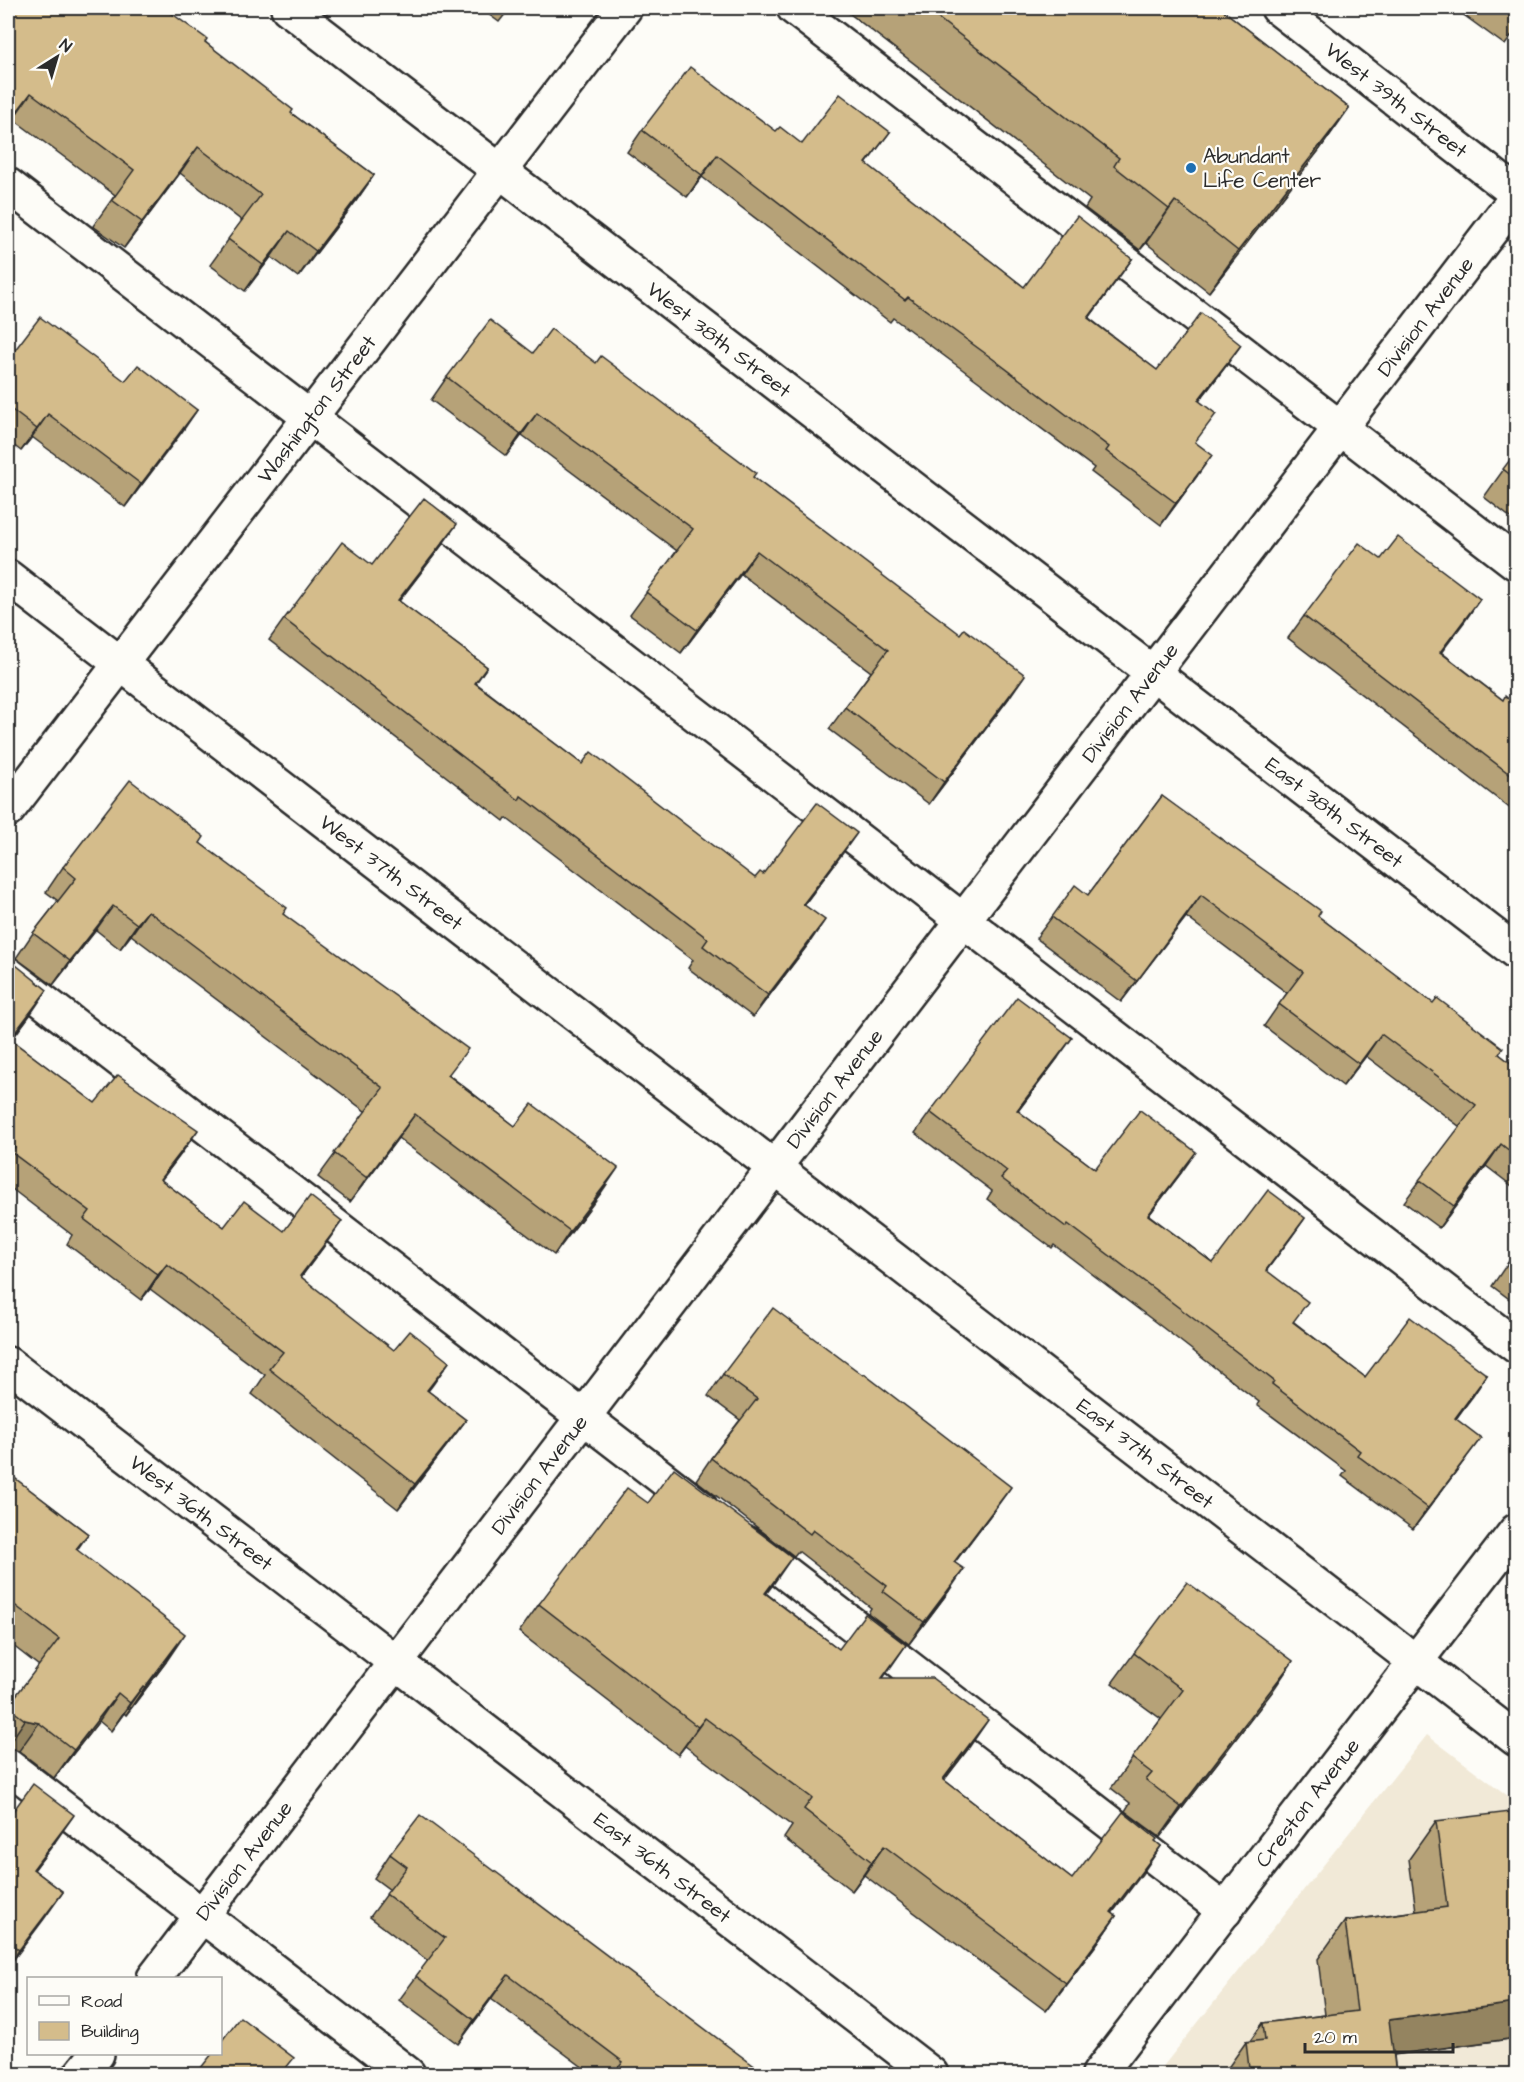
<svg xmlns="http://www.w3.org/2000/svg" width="1524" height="2082" font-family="'Architects Daughter',sans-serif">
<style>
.built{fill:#f1e9d7}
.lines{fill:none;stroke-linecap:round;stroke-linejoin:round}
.minor-casing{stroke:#2b2b2b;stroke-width:38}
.minor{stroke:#fdfcf7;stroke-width:33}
.wall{fill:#b6a278;stroke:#2b2b2b;stroke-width:1.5}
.shaded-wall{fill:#948461;stroke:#2b2b2b;stroke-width:1.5}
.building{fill:#d4bc8b;stroke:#2b2b2b;stroke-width:1.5}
.poi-dot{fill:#1f6fb2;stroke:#fdfcf7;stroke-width:2}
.labels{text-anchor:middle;stroke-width:4.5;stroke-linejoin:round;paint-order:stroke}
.street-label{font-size:21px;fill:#2b2b2b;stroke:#fdfcf7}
.poi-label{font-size:21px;fill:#2b2b2b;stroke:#fdfcf7;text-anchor:start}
</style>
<rect width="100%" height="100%" fill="#fdfcf7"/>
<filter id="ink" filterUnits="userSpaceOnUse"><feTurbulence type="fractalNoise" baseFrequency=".0167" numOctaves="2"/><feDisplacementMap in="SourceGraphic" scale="12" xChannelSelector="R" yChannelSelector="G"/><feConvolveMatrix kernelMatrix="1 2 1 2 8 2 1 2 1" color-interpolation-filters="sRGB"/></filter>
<g filter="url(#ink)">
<!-- built -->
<path class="built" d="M1427,1735l89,67v272h-359z"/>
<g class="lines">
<!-- minor casing -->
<g class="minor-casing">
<g id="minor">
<path id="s1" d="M288,8l1228,944"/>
<path d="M794,8l722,555"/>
<path id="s2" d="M1278,8l238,185"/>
<path d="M8,185l1508,1161"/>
<path id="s3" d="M8,577l1508,1162"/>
<path id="s4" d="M8,810l617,-802"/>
<path d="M8,974l692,533"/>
<path id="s5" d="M8,1364l923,710"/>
<path d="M748,1544l477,367"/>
<path d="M8,1766l400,308"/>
<path id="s6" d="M154,1978l1362,-1780"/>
<path d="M81,2074l16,-20"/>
<path id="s7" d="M1099,2074l417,-543"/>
</g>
</g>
<!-- minor -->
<use href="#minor" class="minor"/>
</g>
<!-- wall -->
<g class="wall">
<path d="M8,8l197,34 86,71 83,62 -18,26 -58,76 -27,-20 -26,34 -35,-26 32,-44 -62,-48 -56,75 -31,-22 22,-31 -102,-76 -5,7z"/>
<path d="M480,8h30l-11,14z"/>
<path d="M853,8h367l129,100 -29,41 -111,143 -63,-49 -6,7 -55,-42 5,-8 -241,-187z"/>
<path d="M1454,8h62v22l-11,15z"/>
<path d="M642,130l134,1 26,13 88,-12 -24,32 158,123 108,-28 -43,59 68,52 69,-4 -27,35 -4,41 2,34 -36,49 -70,-53 3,-4 -116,-87 -85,-63 -3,4 -188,-145 -15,20 -60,-45z"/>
<path d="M533,353l63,10 157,114 256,221 -80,106 -100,-75 42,-57 -130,-98 -60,79 -51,-38 47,-64 -155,-116 -16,21 -75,-56 16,-23z"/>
<path d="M8,359l117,22 72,29 -72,97 -93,-70 -11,14 -13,-10z"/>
<path d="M1516,452v70l-32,-25z"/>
<path d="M442,545l-43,56 88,66 -11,16 106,81 173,114 8,-4 79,-20 -38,51 6,37 -57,75 -65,-49 5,-8 -187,-142 -2,3 -235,-181 15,-21 88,-54z"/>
<path d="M1381,559l99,40 -39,53 62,48 13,5v108l-228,-175 16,-22z"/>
<path d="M1162,796l156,120 198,151v122l-30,-23 -47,62 -35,-26 56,-75 -94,-71 -23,30 -79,-60 23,-33 -101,-76 -65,85 -85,-64 16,-21 36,-22z"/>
<path d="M200,843l83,71 166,161 152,118 -47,62 -156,-117 -48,64 -32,-25 48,-65 -235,-177 -11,14 -24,-19 -43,55 -37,-27 17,-25 25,-32 -12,-9 17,-25z"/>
<path d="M8,966l22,49 -19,25 84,63 86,51 -20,26 63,47 60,4 41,14 -24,32 127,114 38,29 -18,24 -50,65 -146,-115 13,-19 -115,-86 -9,11 -74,-56 5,-9 -64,-49z"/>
<path d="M1057,1059l-39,52 77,58 86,4 -32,42 64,48 92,-45 -39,53 28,51 71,55 122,-2 -31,44 10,39 -53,71 -71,-53 4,-5 -89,-66 2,-3 -80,-62 -125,-95 -2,3 -65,-49 5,-8 -77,-58 15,-21z"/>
<path d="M1516,1251v53l-24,-18z"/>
<path d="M723,1374l272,135 -40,53 -6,29 -40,53 -41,-31 3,-5 -73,-57 -4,5 -98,-76 15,-22 29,-38 -32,-24z"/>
<path d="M8,1473l80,61 -11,16 89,112 -40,53 -2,-2 -13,18 -12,-10 -45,57 -35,-27 -11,-3v-42l31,-40 -31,-24z"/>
<path d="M648,1503l191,146 44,29 85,71 -24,31 128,99 83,-38 6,5 -49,67 4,3 -20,29 -50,66 -182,-136 -12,16 -68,-53 8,-12 -107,-80 -7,9 -159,-123 20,-28z"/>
<path d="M1134,1653l138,39 -112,145 -35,-26 5,-8 -19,-15 50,-69 -49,-36z"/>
<path d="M8,1818l47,24 -21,28 29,22 -55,75z"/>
<path d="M1436,1821l80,37v180l-122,17 2,19h-177l2,-2h4l21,-30 4,-1 13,-18 62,-8 -7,-56 27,-38 71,-10 -7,-52z"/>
<path d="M390,1854l375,220h-173l-101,-75 -33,45 -59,-44 29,-39 -58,-44 20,-27 -16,-12z"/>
</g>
<!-- shaded-wall -->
<g class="shaded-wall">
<path d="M31,93l-23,33 4,-8z"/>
<path d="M1349,108l-29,41 -111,143 29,-41z"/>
<path d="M198,147l-18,26 -56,75 18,-26z"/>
<path d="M717,155l-15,22 -15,20 15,-22z"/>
<path d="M374,175l-18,26 -58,76 18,-26z"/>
<path d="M1175,201l-29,42 -6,7 29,-41z"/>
<path d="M289,231l-18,26 -26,34 18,-26z"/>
<path d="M1132,259l-15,21 -44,59 15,-21z"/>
<path d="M1241,345l-15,21 -43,56 15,-22z"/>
<path d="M197,410l-15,22 -57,75 16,-23z"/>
<path d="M537,413l-15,22 -16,21 15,-22z"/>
<path d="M48,414l-16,23 -11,14 16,-22z"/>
<path d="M1212,455l-15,21 -36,49 15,-22z"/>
<path d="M457,524l-15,21 -59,77 15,-22z"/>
<path d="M757,551l-16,23 -60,79 16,-23z"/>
<path d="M1480,599l-15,22 -40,53 15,-22z"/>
<path d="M1025,675l-16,23 -80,106 15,-22z"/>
<path d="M857,833l-15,21 -54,72 15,-22z"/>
<path d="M1201,895l-15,22 -65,85 16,-21z"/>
<path d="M113,906l-17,24 -43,55 17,-24z"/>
<path d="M148,911l-17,24 -11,14 17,-25z"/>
<path d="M825,920l-15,22 -57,75 15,-22z"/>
<path d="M47,990l-17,25 -22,30v-2z"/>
<path d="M1381,1034l-15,22 -23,30 16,-22z"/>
<path d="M1072,1038l-15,21 -54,72 14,-21z"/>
<path d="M415,1114l-17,24 -48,64 17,-24z"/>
<path d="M198,1130l-17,24 -38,50 17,-25z"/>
<path d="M1501,1144l-15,22 -47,62 15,-22z"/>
<path d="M1196,1152l-15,21 -48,63 15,-21z"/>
<path d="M618,1168l-17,25 -47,62 16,-24z"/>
<path d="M1305,1218l-15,21 -39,52 15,-21z"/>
<path d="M342,1221l-17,24 -42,56 17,-25z"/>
<path d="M167,1264l-17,25 -9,11 17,-25z"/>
<path d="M449,1362l-17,24 -22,28 17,-24z"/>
<path d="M1487,1375l-14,21 -33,43 15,-21z"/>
<path d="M466,1420l-18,24 -50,65 17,-25z"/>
<path d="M1481,1438l-15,20 -53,71 15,-21z"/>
<path d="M1011,1487l-16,22 -56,74 15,-21z"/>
<path d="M792,1557l-20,29 -27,36 20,-29z"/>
<path d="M964,1569l-15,22 -40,53 15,-22z"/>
<path d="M185,1634l-19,28 -40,53 19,-28z"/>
<path d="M906,1645l-20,29 -24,32 20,-28z"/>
<path d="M1293,1661l-21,31 -112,145 21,-30z"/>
<path d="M143,1686l-19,27 -13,18 19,-28z"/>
<path d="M118,1693l-19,28 -45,57 20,-28z"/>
<path d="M705,1718l-20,28 -7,9 20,-28z"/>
<path d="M25,1720l14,3 -20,28 -11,-3v-3z"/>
<path d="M988,1720l-20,29 -45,59 20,-29z"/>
<path d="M74,1815l-19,27 -41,54 19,-27z"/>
<path d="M884,1846l-20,29 -12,16 20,-29z"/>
<path d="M1161,1846l-19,28 -51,67 20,-29z"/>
<path d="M63,1892l-19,27 -36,48 11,-17z"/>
<path d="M1116,1916l-20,29 -50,66 20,-28z"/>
<path d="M508,1975l-17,24 -33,45 16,-24z"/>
<path d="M1516,2003v35l-154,21 27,-39z"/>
</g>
<!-- building -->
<g class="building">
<path d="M8,8h156l43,31 -2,3 88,68 -2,3 83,62 -58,76 -27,-20 -26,34 -35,-26 33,-44 -63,-48 -56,75 -30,-22 22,-30 -103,-77 -19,25 -4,-3z"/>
<path d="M925,8h295l129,100 -111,143 -63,-50 -6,8 -55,-43 5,-8z"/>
<path d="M1500,8h16v12z"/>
<path d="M690,67l86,64 4,-4 22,17 38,-50 50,38 -24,31 158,124 53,-71 55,43 -44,59 69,52 44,-57 40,32 -43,55 18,14 -21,28 17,13 -36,48 -70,-52 3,-4 -116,-88 -85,-62 -3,3 -188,-145 -15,20 -60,-45z"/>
<path d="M40,317l85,64 13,-16 59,45 -56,74 -93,-70 -11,15 -29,-22v-48z"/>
<path d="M490,320l43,33 18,-24 45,34 5,-7 155,117 -3,4 207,157 4,-5 61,46 -81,107 -99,-75 43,-57 -131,-99 -60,79 -51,-38 47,-63 -156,-116 -16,21 -74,-57z"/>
<path d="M1516,452v27l-13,-10z"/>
<path d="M424,498l33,26 -59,76 89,67 -12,16 107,81 9,-12 164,126 5,-6 3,2 54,-71 40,30 -54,71 22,16 -57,75 -65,-49 5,-7 -187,-143 -2,4 -235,-181 58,-77 30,23z"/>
<path d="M1398,537l82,62 -40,53 63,48 2,-4 11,9v74l-212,-163 55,-73 22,16z"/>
<path d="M130,780l74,57 -4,6 87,65 -4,6 185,135 -20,26 67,51 17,-22 86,64 -48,63 -155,-117 -48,64 -33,-25 49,-65 -235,-177 -11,13 -24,-18 -43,55 -37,-28 43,-55 -13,-11z"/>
<path d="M1162,796l159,115 -3,5 115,87 4,-5 66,50 -4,6 17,13v89l-15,-12 -47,62 -35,-26 57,-75 -95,-71 -22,30 -80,-60 24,-32 -102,-77 -64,86 -85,-64 23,-32 13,10z"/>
<path d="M11,961l36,29 -37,49 85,64 23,-28 80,55 -38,49 64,48 20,-26 40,30 26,-35 32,25 -42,55 94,74 16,-19 39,31 -22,28 39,30 -51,64 -146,-115 14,-17 -116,-88 -9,11 -74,-56 6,-8 -79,-59 4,-5 -7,-5v-176z"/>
<path d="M1017,997l55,41 -55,72 78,59 45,-59 56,42 -48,63 65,48 55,-73 37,28 -39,52 42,32 -15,20 72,55 45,-60 77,58 -32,43 26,20 -53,70 -71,-53 3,-4 -88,-67 2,-3 -80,-62 -126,-95 -2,3 -65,-49 6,-7 -77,-59z"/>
<path d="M1516,1251v20l-9,-7z"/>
<path d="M773,1308l90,67 1,-1 147,113 -57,75 10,7 -40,53 -41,-31 4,-5 -74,-56 -3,4 -99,-76 46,-59 -34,-25z"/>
<path d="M674,1468l118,89 -27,36 74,56 26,-35 41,31 -24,33h50l56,42 -45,59 129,100 51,-67 34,27 -2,2 6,5 -50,66 5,4 -50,67 -182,-137 -12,16 -68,-53 8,-11 -107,-80 -7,9 -159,-123 88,-116 21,15z"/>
<path d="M8,1473l80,61 -12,15 109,85 -40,53 -2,-1 -13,17 -12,-10 -44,57 -35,-27 -14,-3 -17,-13v-1l51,-67 -51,-39z"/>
<path d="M1187,1582l106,79 -112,146 -35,-27 6,-7 -20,-15 51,-68 -49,-37z"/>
<path d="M33,1784l41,31 -41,54 30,23 -44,58 -11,-9v-123z"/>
<path d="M1510,1812l6,46v145l-127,17 7,54h-175v-2l28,-4 -3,-26 19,-2 -2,-17 94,-12 -12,-90 102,-14 -11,-86z"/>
<path d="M420,1815l345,259h-136l-10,-7 4,-5 -115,-87 -34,45 -58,-44 29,-38 -59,-44 21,-27 -17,-13z"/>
<path d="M240,2017l54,41 -13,16h-85l16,-20h8v-11z"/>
</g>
</g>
<!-- markers -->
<circle class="poi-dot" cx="1191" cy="168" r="6"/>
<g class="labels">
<!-- street labels -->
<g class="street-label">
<text dy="7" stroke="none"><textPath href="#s2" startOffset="150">West 39th Street</textPath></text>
<text dy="7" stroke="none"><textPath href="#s6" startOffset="2092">Division Avenue</textPath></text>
<text dy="7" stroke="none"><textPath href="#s1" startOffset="544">West 38th Street</textPath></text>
<text dy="7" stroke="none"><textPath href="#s4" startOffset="506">Washington Street</textPath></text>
<text dy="7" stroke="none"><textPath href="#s6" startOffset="1606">Division Avenue</textPath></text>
<text dy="7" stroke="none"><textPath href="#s1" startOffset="1320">East 38th Street</textPath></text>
<text dy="7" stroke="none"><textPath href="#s3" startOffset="484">West 37th Street</textPath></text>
<text dy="7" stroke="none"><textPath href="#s6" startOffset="1120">Division Avenue</textPath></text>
<text dy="7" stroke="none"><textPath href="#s3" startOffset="1436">East 37th Street</textPath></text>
<text dy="7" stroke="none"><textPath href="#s6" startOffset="634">Division Avenue</textPath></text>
<text dy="7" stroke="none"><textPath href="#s5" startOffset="244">West 36th Street</textPath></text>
<text dy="7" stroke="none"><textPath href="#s7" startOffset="342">Creston Avenue</textPath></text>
<text dy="7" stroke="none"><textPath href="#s6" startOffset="148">Division Avenue</textPath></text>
<text dy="7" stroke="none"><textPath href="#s5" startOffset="826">East 36th Street</textPath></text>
</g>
<!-- poi labels -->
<g class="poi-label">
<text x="1203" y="163">Abundant<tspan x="1203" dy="24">Life Center</tspan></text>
</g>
</g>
<!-- margin -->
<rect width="1524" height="2082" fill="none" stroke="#fdfcf7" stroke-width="30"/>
<rect x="15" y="15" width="1494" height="2052" fill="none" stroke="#2b2b2b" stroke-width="2" filter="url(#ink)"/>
<!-- legend -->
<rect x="27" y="1977" width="195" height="78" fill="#fdfcf7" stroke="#a9a8a5" stroke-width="1.5"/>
<rect x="39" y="1996" width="30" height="9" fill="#fdfcf7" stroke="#a9a8a5" stroke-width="1.5"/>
<text x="81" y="2007" font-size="18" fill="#2b2b2b">Road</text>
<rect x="39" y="2022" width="30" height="18" fill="#d4bc8b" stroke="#a9a8a5" stroke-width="1.5"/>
<text x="81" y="2037" font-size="18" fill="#2b2b2b">Building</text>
<!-- north arrow -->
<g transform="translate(57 57) rotate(37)" stroke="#fdfcf7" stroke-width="4.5" paint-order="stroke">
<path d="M0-4.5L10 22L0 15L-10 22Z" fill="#2b2b2b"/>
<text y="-9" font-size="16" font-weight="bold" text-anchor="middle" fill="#2b2b2b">N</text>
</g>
<!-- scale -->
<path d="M1305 2043v9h148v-9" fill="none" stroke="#2b2b2b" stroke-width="3"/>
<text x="1314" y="2043" font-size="18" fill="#2b2b2b" stroke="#fdfcf7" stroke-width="4.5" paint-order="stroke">20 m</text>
</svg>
